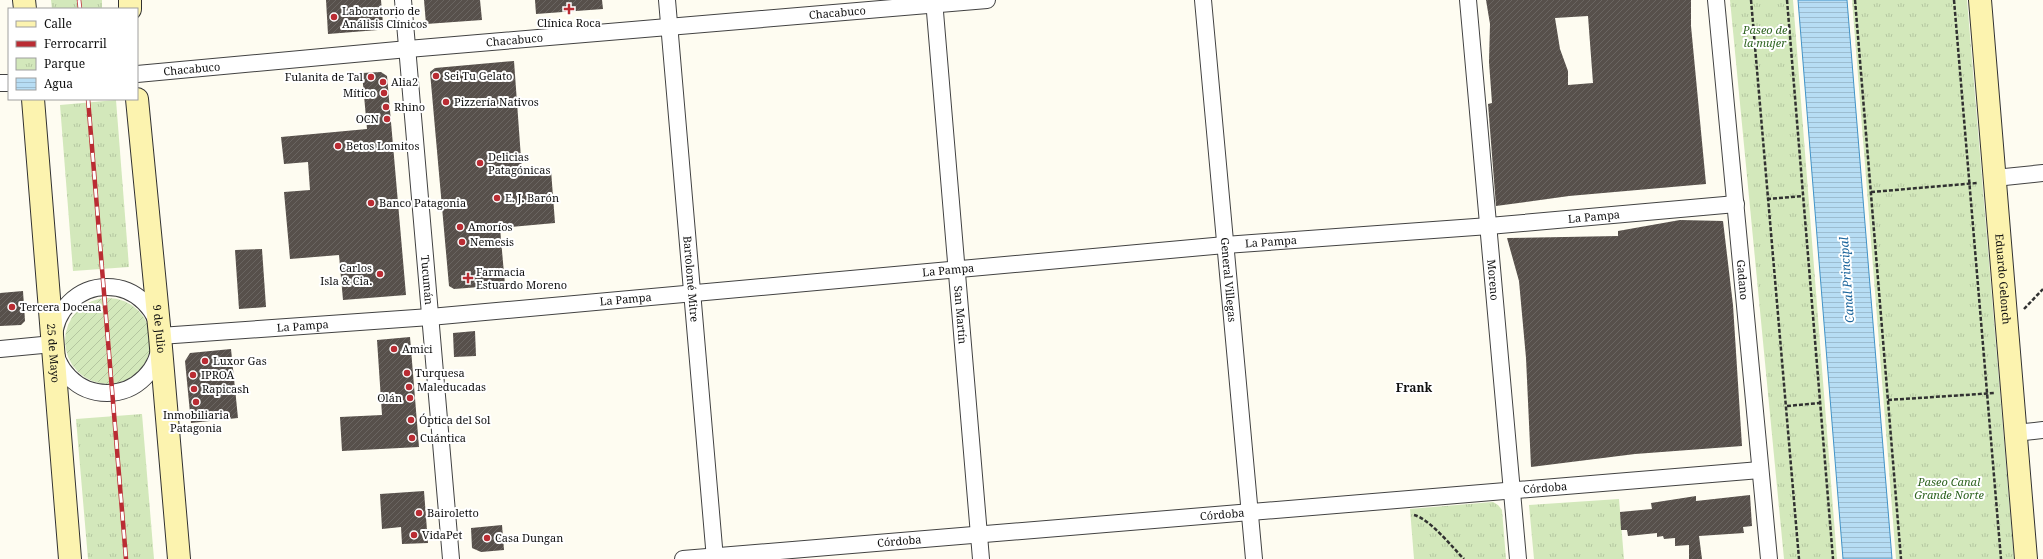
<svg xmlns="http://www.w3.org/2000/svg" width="2043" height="559" font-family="'Noto Serif',serif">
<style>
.park{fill:url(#park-tufts)}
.garden{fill:url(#garden-furrows)}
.water{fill:url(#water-rules);stroke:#4193c8}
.building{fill:url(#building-hatch);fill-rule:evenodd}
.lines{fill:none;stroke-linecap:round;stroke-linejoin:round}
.minor-casing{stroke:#424242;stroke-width:18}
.secondary-casing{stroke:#313131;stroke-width:24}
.path{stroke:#313131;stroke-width:2.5;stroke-dasharray:4 2;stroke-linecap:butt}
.minor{stroke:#fff;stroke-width:16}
.secondary{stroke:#fcf3af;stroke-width:22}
.rail-casing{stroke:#ba2c33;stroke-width:4.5}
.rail{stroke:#fff;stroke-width:3;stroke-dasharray:9;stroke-linecap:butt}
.poi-dot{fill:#ba2c33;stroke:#fff;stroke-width:1.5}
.labels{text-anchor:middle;stroke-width:4;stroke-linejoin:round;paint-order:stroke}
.poi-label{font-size:11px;fill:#0f0f0f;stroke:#fff;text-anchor:start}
.street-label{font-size:11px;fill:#0f0f0f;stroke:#fff}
.park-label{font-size:11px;font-style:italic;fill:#2f6421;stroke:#fff}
.water-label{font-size:12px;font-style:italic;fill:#1c659c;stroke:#fff}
.neighbourhood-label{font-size:12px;font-weight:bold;fill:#0f0f0f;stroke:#fff}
</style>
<defs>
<pattern id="park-tufts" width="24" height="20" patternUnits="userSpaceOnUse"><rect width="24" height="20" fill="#d3e8bb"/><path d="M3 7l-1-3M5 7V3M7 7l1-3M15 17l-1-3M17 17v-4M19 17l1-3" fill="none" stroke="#b4c6a0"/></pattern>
<pattern id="garden-furrows" width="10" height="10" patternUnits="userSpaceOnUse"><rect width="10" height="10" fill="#d3e8bb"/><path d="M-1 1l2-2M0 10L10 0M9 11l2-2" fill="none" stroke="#b4c6a0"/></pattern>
<pattern id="water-rules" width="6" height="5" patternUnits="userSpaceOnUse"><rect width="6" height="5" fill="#b7ddf4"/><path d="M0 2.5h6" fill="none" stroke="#9cbcd0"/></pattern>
<pattern id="building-hatch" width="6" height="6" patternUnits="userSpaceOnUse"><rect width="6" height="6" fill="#57504b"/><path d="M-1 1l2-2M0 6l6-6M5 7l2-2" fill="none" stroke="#6a6561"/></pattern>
</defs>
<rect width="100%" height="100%" fill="#fefcf1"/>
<!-- park -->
<g class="park">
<path d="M51,0h51v9h-50z"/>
<path d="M1730,0h63l44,559h-53z"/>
<path d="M1852,0h115l47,559h-118z"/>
<path d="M116,100l13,167 -56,4 -13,-166z"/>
<path d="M142,414l12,145h-66l-12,-140z"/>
<path d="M1619,499l5,60h-90l-5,-54z"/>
<path d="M1493,502l5,3 4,5 4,49h-92l-4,-50z"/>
</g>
<!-- garden -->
<circle class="garden" cx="108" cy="341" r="43"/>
<!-- water -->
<path class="water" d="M1798,0h49l45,559h-49z"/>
<!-- building -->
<g class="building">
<path d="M326,0h55l2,24 -5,6 -50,4z"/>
<path d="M424,0h56l2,20 -56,4z"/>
<path d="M535,0h67l1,9 -67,5z"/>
<path d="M1486,0h205v26l15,158 -137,12 -73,10 -8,-102 4,-1 -3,-41 1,-38zM1588,16l5,67 -25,2v-14l-8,-22 -5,-31z"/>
<path d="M514,61l8,111 29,-2 4,53 -55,5 5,57 -51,4 -5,-3 -19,-214 5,-4z"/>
<path d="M381,72l6,4 19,219 -63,5 -4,-45 -49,4 -6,-67 26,-2 -2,-28 -24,2 -3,-27 86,-8 -5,-56z"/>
<path d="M1680,220l43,1 10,84 9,141 -107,8 -104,13 -5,-109 -7,-77 -12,-43 111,-2v-5z"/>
<path d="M262,249l4,58 -27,2 -4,-59z"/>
<path d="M23,291l2,30 -4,4 -21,1v-33z"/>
<path d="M475,331l1,25 -22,1 -1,-24z"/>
<path d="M410,337l9,110 -77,4 -2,-34 42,-2 -5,-75z"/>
<path d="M231,349l7,69 -47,5 -6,-62 5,-8z"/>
<path d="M424,491l4,52 -26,1 -1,-17 -19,2 -2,-35z"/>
<path d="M1750,495l2,31 -9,1 1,6 -45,3 3,23h-13v-14l-14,1v-8l-11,1 -1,-3 -6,1v-4l-29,3 -1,-6h-6l-1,-18 32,-3 -1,-6 45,-7v5z"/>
<path d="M502,525l2,25 -23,2 -9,-4 -1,-20z"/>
</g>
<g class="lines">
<!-- minor casing -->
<g class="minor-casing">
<g id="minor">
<path id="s1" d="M403,0l48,559"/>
<path id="s2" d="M667,0l48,559"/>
<path id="s3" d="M934,0l47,559"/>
<path id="s4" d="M1203,0l51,559"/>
<path id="s5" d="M1468,0l50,559"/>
<path id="s6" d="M1716,0l53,559"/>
<path id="s7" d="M137,74l271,-25 579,-49"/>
<path d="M0,83h9"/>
<path d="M1995,178l48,-5"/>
<circle cx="107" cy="340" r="53"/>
<path id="s8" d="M160,336l270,-19 795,-72 264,-19 247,-22"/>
<path d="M0,349l53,-5"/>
<path d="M2015,433l28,-3"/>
<path id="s9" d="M683,559l1077,-89"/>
</g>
</g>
<!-- secondary casing -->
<g class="secondary-casing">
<g id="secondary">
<path d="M24,0l1,9"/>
<path d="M130,0v9"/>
<path id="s10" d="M1980,0l46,559"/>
<path id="s11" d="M33,99l37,460"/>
<path id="s12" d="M137,99l23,237 19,223"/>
</g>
</g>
<!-- path -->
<g class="path">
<path d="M1751,0l48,559"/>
<path d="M1787,0l46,559"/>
<path d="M1855,0l46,559"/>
<path d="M1954,0l47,559"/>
<path d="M1871,192l106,-9"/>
<path d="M1767,199l36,-3"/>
<path d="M2024,309l19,-20"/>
<path d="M1888,400l107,-7"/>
<path d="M1787,406l33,-3"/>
<path d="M1414,515c16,4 38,32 50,44"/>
</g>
<!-- minor -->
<use href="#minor" class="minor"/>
<!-- secondary -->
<use href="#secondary" class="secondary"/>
<!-- rail casing -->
<g class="rail-casing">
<g id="rail">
<path d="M79,0l1,9"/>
<path d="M88,99l38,460"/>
</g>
</g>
<!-- rail -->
<use href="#rail" class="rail"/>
</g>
<!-- markers -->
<g class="poi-dot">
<path d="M567 3h4v4h4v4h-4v4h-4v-4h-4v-4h4z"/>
<circle cx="334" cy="17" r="4"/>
<circle cx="436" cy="76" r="4"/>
<circle cx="371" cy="77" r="4"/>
<circle cx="383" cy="82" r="4"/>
<circle cx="384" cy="93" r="4"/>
<circle cx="446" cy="102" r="4"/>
<circle cx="386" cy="107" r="4"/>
<circle cx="387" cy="119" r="4"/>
<circle cx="338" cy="146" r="4"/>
<circle cx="480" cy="163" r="4"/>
<circle cx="497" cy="198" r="4"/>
<circle cx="371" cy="203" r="4"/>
<circle cx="460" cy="227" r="4"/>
<circle cx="462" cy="242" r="4"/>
<circle cx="380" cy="274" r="4"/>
<path d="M466 272h4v4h4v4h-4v4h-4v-4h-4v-4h4z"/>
<circle cx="12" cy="307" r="4"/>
<circle cx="394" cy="349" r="4"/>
<circle cx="205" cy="361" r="4"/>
<circle cx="407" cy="373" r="4"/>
<circle cx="193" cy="375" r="4"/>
<circle cx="409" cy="387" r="4"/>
<circle cx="194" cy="389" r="4"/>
<circle cx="410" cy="398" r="4"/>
<circle cx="196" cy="402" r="4"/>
<circle cx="411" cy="420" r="4"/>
<circle cx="412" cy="438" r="4"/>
<circle cx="419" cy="513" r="4"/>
<circle cx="414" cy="535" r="4"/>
<circle cx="487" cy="538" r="4"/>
</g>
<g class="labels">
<!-- poi labels -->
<g class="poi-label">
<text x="342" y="15">Laboratorio de<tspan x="342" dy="13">Análisis Clínicos</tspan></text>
<text x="569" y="27" text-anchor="middle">Clínica Roca</text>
<text x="444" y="80">Sei Tu Gelato</text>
<text x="363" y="81" text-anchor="end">Fulanita de Tal</text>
<text x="391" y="86">Alia2</text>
<text x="376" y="97" text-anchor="end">Mítico</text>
<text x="454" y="106">Pizzería Nativos</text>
<text x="394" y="111">Rhino</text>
<text x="379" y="123" text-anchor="end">OCN</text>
<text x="346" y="150">Betos Lomitos</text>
<text x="488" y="161">Delicias<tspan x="488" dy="13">Patagónicas</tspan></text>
<text x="505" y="202">E. J. Barón</text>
<text x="379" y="207">Banco Patagonia</text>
<text x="468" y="231">Amoríos</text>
<text x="470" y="246">Nemesis</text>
<text x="372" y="272" text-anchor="end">Carlos<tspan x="372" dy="13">Isla &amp; Cia.</tspan></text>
<text x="476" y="276">Farmacia<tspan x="476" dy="13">Estuardo Moreno</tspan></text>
<text x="20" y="311">Tercera Docena</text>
<text x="402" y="353">Amici</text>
<text x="213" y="365">Luxor Gas</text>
<text x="415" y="377">Turquesa</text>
<text x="201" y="379">IPROA</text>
<text x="417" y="391">Maleducadas</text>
<text x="202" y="393">Rapicash</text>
<text x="402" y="402" text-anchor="end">Olán</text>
<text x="196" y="419" text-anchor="middle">Inmobiliaria<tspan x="196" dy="13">Patagonia</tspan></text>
<text x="419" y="424">Óptica del Sol</text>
<text x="420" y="442">Cuántica</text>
<text x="427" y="517">Bairoletto</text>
<text x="422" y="539">VidaPet</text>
<text x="495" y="542">Casa Dungan</text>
</g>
<!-- street labels -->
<g class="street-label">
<text dy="4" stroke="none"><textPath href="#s7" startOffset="703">Chacabuco</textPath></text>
<text dy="4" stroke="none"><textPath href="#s7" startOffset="379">Chacabuco</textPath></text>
<text dy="4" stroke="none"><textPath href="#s7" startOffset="55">Chacabuco</textPath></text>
<text dy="4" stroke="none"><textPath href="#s8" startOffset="1439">La Pampa</textPath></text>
<text dy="4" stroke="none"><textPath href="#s8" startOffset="1115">La Pampa</textPath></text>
<text dy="4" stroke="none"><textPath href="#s8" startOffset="791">La Pampa</textPath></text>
<text dy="4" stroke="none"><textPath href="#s1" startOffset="281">Tucumán</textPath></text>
<text dy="4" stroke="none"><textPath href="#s5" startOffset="281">Moreno</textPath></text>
<text dy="4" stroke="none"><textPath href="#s6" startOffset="281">Gadano</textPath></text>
<text dy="4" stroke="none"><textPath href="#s2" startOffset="280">Bartolomé Mitre</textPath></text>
<text dy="4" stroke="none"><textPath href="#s4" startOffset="281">General Villegas</textPath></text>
<text dy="4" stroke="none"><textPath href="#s10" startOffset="280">Eduardo Gelonch</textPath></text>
<text dy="4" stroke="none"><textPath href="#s8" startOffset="467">La Pampa</textPath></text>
<text dy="4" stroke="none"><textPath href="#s3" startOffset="316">San Martín</textPath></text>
<text dy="4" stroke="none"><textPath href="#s8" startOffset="143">La Pampa</textPath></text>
<text dy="4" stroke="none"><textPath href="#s12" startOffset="231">9 de Julio</textPath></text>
<text dy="4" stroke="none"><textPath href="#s11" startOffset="255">25 de Mayo</textPath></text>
<text dy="4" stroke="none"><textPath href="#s9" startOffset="865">Córdoba</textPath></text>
<text dy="4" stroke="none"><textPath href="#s9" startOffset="541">Córdoba</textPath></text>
<text dy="4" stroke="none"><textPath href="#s9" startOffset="217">Córdoba</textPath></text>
</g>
<!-- park labels -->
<g class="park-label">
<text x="1765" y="34">Paseo de<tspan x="1765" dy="13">la mujer</tspan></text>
<text x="1949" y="486">Paseo Canal<tspan x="1949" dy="13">Grande Norte</tspan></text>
</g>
<!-- water labels -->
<g class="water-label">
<text transform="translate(1847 280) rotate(-94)" y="4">Canal Principal</text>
</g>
<!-- neighbourhood labels -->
<g class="neighbourhood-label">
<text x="1414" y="392">Frank</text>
</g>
</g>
<!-- legend -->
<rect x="8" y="8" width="130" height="92" fill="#ffffff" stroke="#9f9f9f"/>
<rect x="16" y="21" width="20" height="6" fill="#fcf3af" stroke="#9f9f9f"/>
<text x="44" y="28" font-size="12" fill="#0f0f0f">Calle</text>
<rect x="16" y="41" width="20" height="6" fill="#ba2c33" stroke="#9f9f9f"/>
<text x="44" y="48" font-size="12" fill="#0f0f0f">Ferrocarril</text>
<rect x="16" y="58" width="20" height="12" fill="url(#park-tufts)" stroke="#9f9f9f"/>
<text x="44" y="68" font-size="12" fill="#0f0f0f">Parque</text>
<rect x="16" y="78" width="20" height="12" fill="url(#water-rules)" stroke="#9f9f9f"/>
<text x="44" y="88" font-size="12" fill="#0f0f0f">Agua</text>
</svg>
